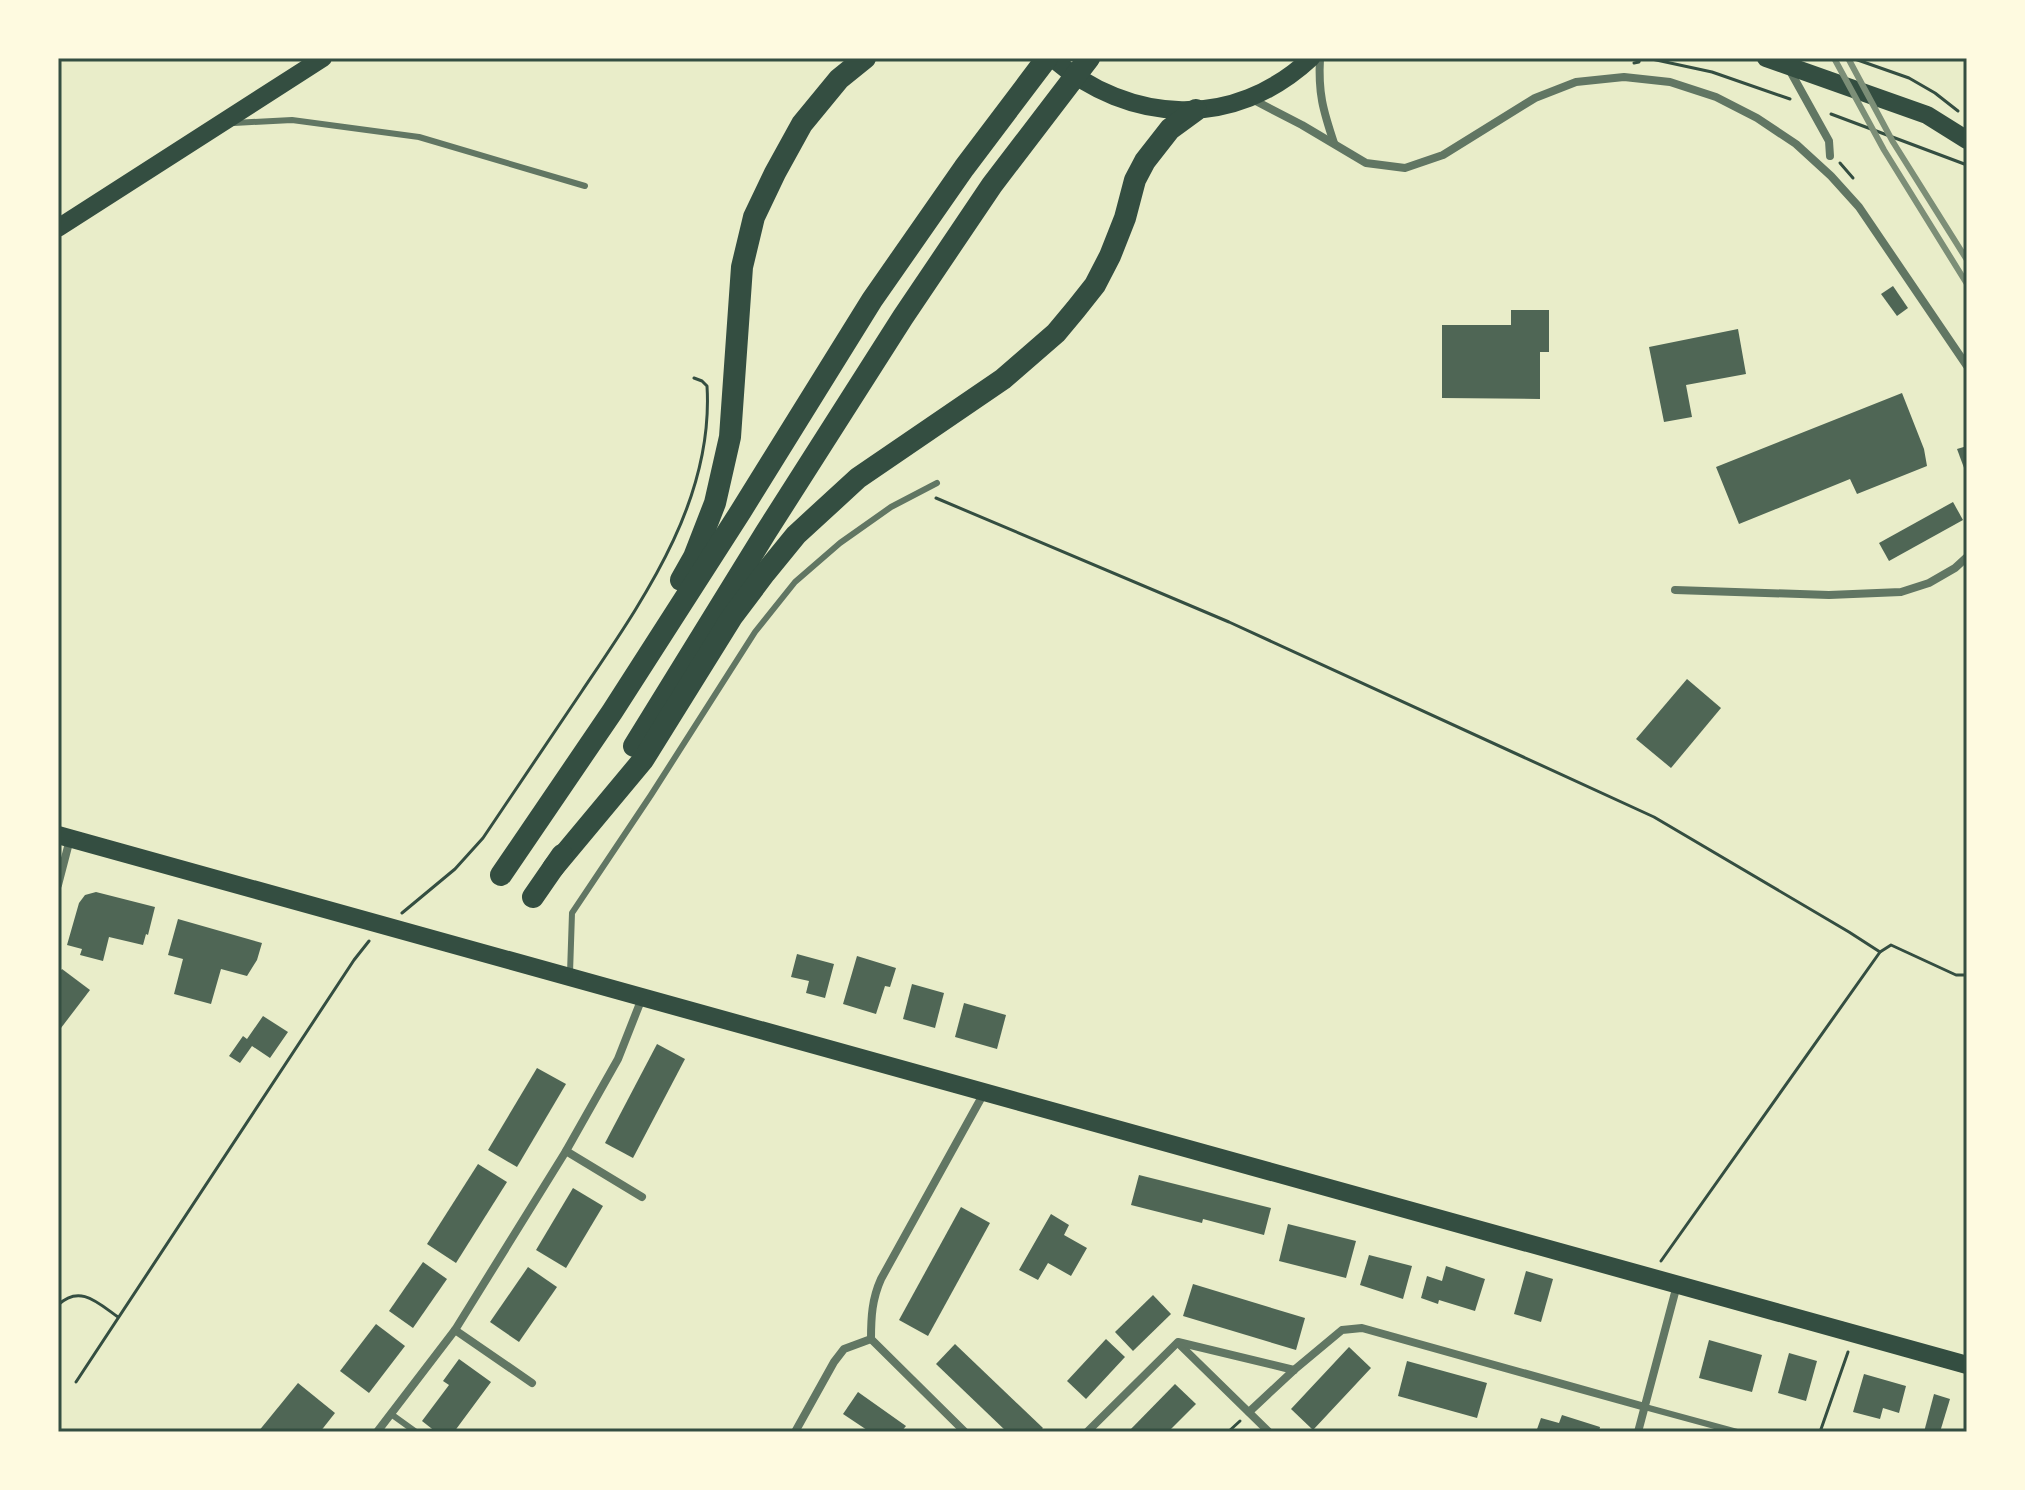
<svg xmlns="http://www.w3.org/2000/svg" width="2025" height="1490" font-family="Inter,sans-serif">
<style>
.building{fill:#4f6655}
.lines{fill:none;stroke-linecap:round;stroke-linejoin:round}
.path{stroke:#344e41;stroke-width:3}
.service{stroke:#617663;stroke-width:6}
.minor{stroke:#617663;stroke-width:8}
.primary{stroke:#344e41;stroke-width:18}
.motorway{stroke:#344e41;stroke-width:22}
.rail{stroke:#7c8e77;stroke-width:6}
.neatline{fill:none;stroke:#344e41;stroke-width:3}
</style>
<rect width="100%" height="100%" fill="#e9edc9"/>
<!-- building -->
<g class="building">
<path d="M1893,286l15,22 -11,8 -16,-22z"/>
<path d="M1511,310h38v42h-9v47l-98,-1v-73h69z"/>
<path d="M1738,329l8,45 -60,11 6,32 -28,5 -15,-75z"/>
<path d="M1902,393l22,56 3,17 -70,28 -7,-15 -111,45 -23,-57z"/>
<path d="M1967,446v30l-10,-27z"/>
<path d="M1953,502l10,18 -74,41 -10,-18z"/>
<path d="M1687,679l34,29 -50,60 -35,-29z"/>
<path d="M96,892l59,15 -7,28 -2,-1 -3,11 -34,-8 -6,24 -23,-6 2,-6 -15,-4 12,-42 6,-8z"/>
<path d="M178,919l84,24 -5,17 -10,16 -26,-7 -10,35 -37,-10 9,-35 -15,-4z"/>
<path d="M797,954l37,10 -9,34 -19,-5 3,-12 -18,-4z"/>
<path d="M857,956l39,12 -6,19 -5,-1 -9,28 -33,-10z"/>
<path d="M62,969l28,21 -29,38 -3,-2v-52z"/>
<path d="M912,984l32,9 -9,35 -32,-9z"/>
<path d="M964,1003l42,12 -9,34 -42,-12z"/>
<path d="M263,1016l25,16 -18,26 -18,-12 -12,17 -11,-7 14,-20 4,3z"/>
<path d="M657,1044l28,15 -52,99 -28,-15z"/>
<path d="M537,1068l29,16 -49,83 -29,-17z"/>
<path d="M478,1164l29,18 -51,81 -29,-19z"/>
<path d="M1139,1175l132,33 -7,27 -61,-16 -1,4 -71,-18z"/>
<path d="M573,1188l30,18 -37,62 -30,-18z"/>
<path d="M961,1207l29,16 -62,113 -29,-16z"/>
<path d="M1051,1214l18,11 -5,10 23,13 -16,28 -23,-13 -10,17 -19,-10z"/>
<path d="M1288,1224l68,17 -10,37 -67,-17z"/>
<path d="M1369,1255l43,11 -9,33 -43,-14z"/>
<path d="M423,1262l24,17 -34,49 -24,-17z"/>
<path d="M1446,1266l39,13 -10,32 -36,-11 -1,4 -17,-6 6,-22 15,5z"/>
<path d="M528,1267l29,20 -38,55 -29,-20z"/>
<path d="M1526,1271l27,8 -12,43 -27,-8z"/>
<path d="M1193,1284l112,34 -9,32 -113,-34z"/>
<path d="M1153,1295l18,19 -38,37 -18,-19z"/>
<path d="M376,1324l29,22 -36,47 -29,-22z"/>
<path d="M1106,1339l19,18 -39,42 -19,-18z"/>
<path d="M1709,1340l53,15 -10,37 -53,-14z"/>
<path d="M955,1344l88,84 -4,4h-32l-71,-68z"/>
<path d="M1349,1347l22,21 -58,62 -22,-21z"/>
<path d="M1789,1353l28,8 -11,40 -28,-8z"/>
<path d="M459,1359l32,23 -37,50h-18l-14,-11 27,-36 -6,-4z"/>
<path d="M1407,1361l80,22 -10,35 -79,-22z"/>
<path d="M1864,1374l42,12 -7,27 -16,-5 -3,11 -27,-7z"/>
<path d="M298,1383l37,30 -15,19h-62z"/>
<path d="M1175,1384l21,20 -28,28h-40z"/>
<path d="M858,1392l48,34 -5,6h-31l-27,-18z"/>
<path d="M1934,1394l16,5 -10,33h-16z"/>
<path d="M1562,1415l38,12 -1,5h-63l5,-14 18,5z"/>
</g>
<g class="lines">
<!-- path -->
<g class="path">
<path d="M1647,58l65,14 78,27"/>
<path d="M1852,58l57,20 26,15 23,18"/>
<path d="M1634,63l5,-1 1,-4"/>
<path d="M1831,114l136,51"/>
<path d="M1840,163l13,15"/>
<path d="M936,498l293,124 425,195 195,115 31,20"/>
<path d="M402,913l53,-44 28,-31c33,-49 66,-98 99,-147 61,-91 132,-190 125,-305l-5,-5 -8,-3"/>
<path d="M1661,1261l219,-309 11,-7 65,30h11"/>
<path d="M58,1305c22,-21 40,-2 60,12"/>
<path d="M76,1382l278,-422 15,-19"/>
<path d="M1228,1432l12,-11"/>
<path d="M1820,1432l28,-80"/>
</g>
<!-- service -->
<g class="service">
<path d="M234,123l58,-3 127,17 166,49"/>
<path d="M570,973l2,-60 79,-118 104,-163 40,-50 45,-39 51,-36 46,-24"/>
<path d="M1645,1407l92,25"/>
<path d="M391,1414l25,18"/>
</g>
<!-- minor -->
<g class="minor">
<path d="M1320,58c-2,35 3,52 14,85"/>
<path d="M1789,69l40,72 1,15"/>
<path d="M1250,98l52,27 64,38 39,5 38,-13 92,-57 41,-16 48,-5 46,5 46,15 41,21 39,26 35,32 28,31 108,159"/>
<path d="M1675,590l154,5 72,-3 28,-9 26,-15 12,-11"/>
<path d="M58,885l12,-46"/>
<path d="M566,1151l76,46"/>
<path d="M455,1330l77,53"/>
<path d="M1178,1343l91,89"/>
<path d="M1249,1412l45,-42 48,-40 20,-2 283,79"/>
<path d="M377,1432l78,-102 111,-179 52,-92 24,-61"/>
<path d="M795,1432l39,-70 10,-13 27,-10"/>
<path d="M965,1432l-94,-93c0,-22 1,-40 10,-60l103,-186"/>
<path d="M1087,1432l91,-90 116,28"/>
<path d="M1638,1432l39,-147"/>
</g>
<!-- primary -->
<g class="primary">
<path d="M1052,58c78,67 182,72 259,0"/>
<path d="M1766,58l161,57 40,25"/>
<path d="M58,228l265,-170"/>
<path d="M58,835l1909,530"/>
</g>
<!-- motorway -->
<g class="motorway">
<path d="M681,580l13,-23 21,-54 15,-66 12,-170 12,-50 21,-44 27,-49 37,-45 26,-21"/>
<path d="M634,746l132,-214 137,-215 89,-132 97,-127"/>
<path d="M553,868l90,-108 89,-143 33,-44 31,-38 62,-57 145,-99 53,-46 20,-24 19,-24 15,-29 15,-38 10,-38 10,-19 25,-32 26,-19"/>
<path d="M501,875l111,-163 129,-201 131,-211 92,-132 83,-110"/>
<path d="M533,897l29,-42"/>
</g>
<!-- rail -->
<g class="rail">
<path d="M1834,58l50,92 83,134"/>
<path d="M1848,58l45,84 74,118"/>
</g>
</g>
<!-- border -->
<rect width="2025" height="1490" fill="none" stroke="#fefae0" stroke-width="120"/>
<rect x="60" y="60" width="1905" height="1370" class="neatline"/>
</svg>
